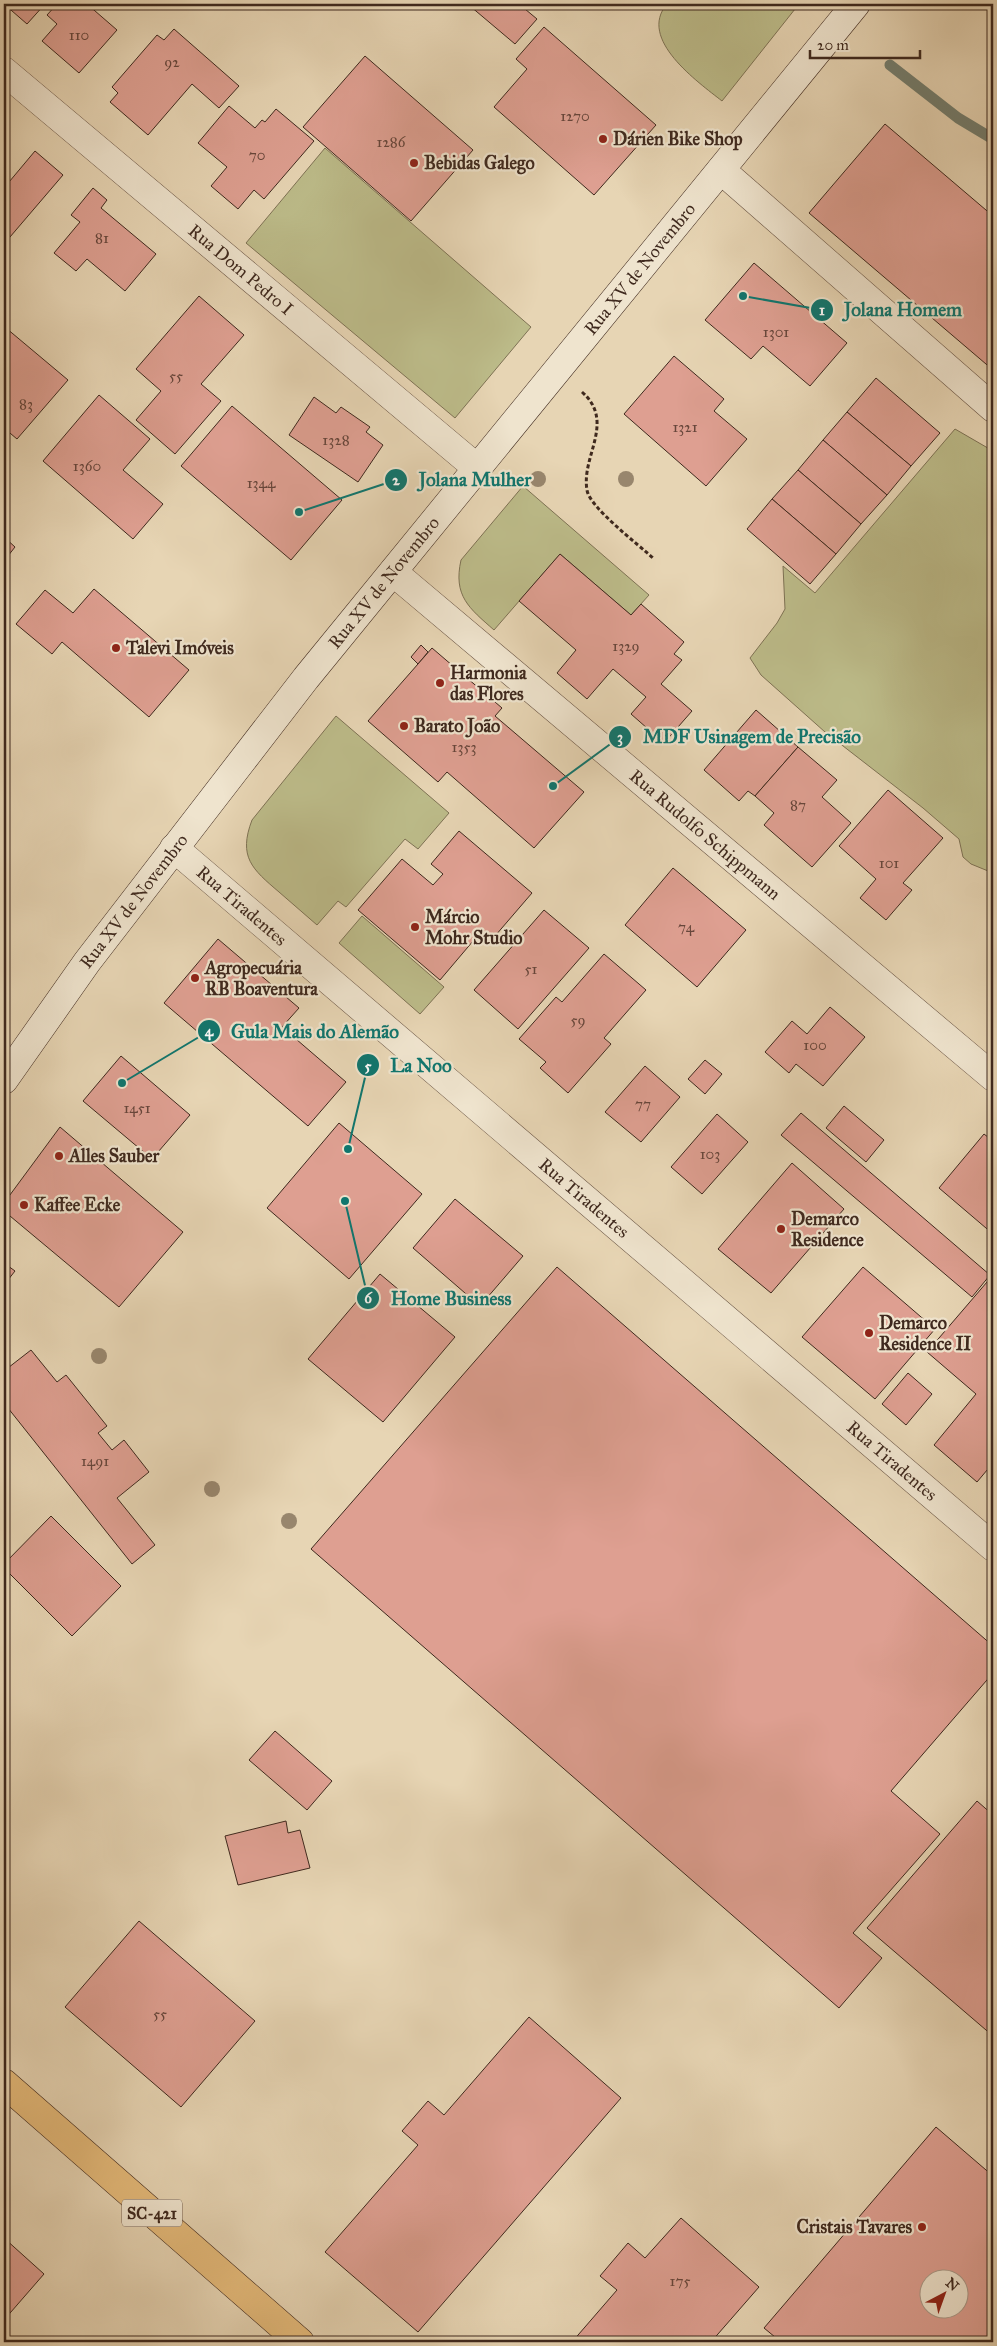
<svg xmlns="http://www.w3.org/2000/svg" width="997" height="2346" font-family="'IM FELL Great Primer',serif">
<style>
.green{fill:#bcbb89;stroke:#7e7254}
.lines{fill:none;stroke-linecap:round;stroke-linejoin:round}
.stream{stroke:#747f70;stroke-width:11}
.building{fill:#de9f91;stroke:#3f291e;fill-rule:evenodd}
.street-casing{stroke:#695444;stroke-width:29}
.secondary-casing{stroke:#3f291e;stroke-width:29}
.primary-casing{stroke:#3f291e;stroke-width:29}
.path{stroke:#3f291e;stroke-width:3;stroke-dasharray:4 2.5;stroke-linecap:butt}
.street{stroke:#efe4ce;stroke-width:28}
.secondary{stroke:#efe4ce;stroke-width:28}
.primary{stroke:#e4ba7a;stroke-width:28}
.tree{fill:#98866d}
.poi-dot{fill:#8f2418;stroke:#efe4ce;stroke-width:2}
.labels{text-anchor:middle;stroke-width:4.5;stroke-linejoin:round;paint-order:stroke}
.number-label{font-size:15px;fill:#67463b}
.shield{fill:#efe4ce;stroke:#746153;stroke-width:1}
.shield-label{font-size:16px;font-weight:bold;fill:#3f291e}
.poi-label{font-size:18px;font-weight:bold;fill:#3f291e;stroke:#efe4ce;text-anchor:start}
.street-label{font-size:18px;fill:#3f291e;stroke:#efe4ce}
.leader{fill:none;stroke:#0f766e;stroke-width:2}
.callout-dot{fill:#0f766e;stroke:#efe4ce;stroke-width:2}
.mark-label{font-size:15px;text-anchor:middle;font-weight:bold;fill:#fff}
.callout-label{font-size:19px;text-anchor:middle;font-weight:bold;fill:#0f766e;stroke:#efe4ce;stroke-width:4.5;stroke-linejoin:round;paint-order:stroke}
</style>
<rect width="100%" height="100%" fill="#e7d5b4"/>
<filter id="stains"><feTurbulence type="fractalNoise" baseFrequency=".004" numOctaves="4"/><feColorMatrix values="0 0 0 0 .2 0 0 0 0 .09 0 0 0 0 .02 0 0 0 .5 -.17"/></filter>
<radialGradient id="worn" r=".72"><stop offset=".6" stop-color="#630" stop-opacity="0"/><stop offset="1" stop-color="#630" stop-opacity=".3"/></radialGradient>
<!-- green -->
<g class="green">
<path d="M667,4h132l-77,97c-24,-19 -85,-62 -55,-97z"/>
<path d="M325,148l206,179 -76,91 -209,-175z"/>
<path d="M955,429l38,22v422l-22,-9 -8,-7 -4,-18 -36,-31 -98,-76 -64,-57 -11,-17 27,-35 8,-14 -2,-43 32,27z"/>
<path d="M523,486l126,109 -18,20 -71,-61 -66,76c-25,-22 -41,-34 -33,-70z"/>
<path d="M336,716l113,97 -31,36 -13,-10 -59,68 -8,-6 -21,24c-13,-11 -25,-22 -38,-33 -27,-23 -41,-35 -27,-72z"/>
<path d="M362,916l82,71 -24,27 -81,-71z"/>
</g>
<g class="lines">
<!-- stream -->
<path class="stream" d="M890,65l68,53 35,21"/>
</g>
<!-- building -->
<g class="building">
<path d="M4,4h41l-18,20z"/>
<path d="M57,4h30l30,26 -38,43 -37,-32 15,-17 -10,-9z"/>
<path d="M472,4h47l18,15 -22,25 -45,-38z"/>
<path d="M544,27l112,98 -62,70 -100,-88 33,-38 -11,-10z"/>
<path d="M174,29l65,57 -20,22 -27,-24 -44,51 -38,-33 8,-9 -6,-6 45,-52 7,5z"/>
<path d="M365,56l108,94 -62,71 -108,-94z"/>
<path d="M229,106l26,22 7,-8 3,2 11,-13 38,32 -50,58 -10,-9 -16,19 -27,-23 16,-19 -29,-24z"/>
<path d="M885,124l108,92v154l-184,-157z"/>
<path d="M35,151l28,24 -59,69v-56z"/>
<path d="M93,188l14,12 -6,8 55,46 -31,37 -38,-32 -11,12 -22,-18 26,-31 -9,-7z"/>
<path d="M754,263l93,80 -37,43 -47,-40 -12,13 -46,-39z"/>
<path d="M199,296l45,39 -43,49 20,17 -46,53 -39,-34 25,-29 -25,-22z"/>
<path d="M6,328l62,52 -51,59 -13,-11v-98z"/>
<path d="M674,356l50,43 -10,12 33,28 -41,47 -82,-72z"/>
<path d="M876,378l64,55 -29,33 -64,-54z"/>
<path d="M99,395l51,44 -27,31 40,34 -30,35 -90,-78z"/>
<path d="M314,397l22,16 5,-6 29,20 -4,5 17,13 -25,37 -69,-47z"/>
<path d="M232,406l110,94 -51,60 -110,-94z"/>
<path d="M847,412l64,54 -24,29 -64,-55z"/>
<path d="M823,440l64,55 -26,29 -63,-54z"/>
<path d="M798,470l63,54 -25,30 -64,-55z"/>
<path d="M772,499l64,55 -26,30 -63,-55z"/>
<path d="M4,537l11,10 -11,14z"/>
<path d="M560,554l71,61 10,-11 43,38 -10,12 8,6 -21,24 31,27 -28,32 -33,-29 15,-17 -33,-28 -26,30 -30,-26 19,-23 -57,-49z"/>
<path d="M94,589l95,81 -40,47 -87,-75 -10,12 -36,-30 29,-34 28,23z"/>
<path d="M421,645l7,7 -10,12 -7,-7z"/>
<path d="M432,648l70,60 -7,8 89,76 -50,56 -87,-76 -9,10 -70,-61z"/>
<path d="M756,710l42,37 -43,49 -7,-5 -9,10 -35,-31z"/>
<path d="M798,747l39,33 -15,17 29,26 -39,44 -48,-42 10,-12 -19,-17z"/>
<path d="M888,790l55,48 -40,45 9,7 -26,30 -26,-22 16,-19 -37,-33z"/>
<path d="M459,831l73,62 -43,50 -10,-9 -39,46 -82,-70 44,-51 31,26 10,-11 -12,-10z"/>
<path d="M673,868l73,62 -49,57 -72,-62z"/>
<path d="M544,910l45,38 -71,81 -44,-39z"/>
<path d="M218,939l81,69 -17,19 64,55 -38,44 -144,-123z"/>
<path d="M604,954l42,36 -42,48 7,6 -43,49 -28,-25 6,-6 -27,-23 37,-42 6,5z"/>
<path d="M830,1007l35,30 -42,49 -27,-22 -7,9 -24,-21 27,-31 15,13z"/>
<path d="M121,1056l69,59 -38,44 -69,-58z"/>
<path d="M705,1060l17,14 -17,20 -17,-15z"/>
<path d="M645,1066l35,31 -39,45 -36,-30z"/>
<path d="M844,1106l40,34 -18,22 -40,-34z"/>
<path d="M801,1113l189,162 -18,22 -191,-162z"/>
<path d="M717,1114l31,28 -46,52 -31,-27z"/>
<path d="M339,1123l83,71 -73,85 -82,-71z"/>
<path d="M60,1127l123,105 -64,75 -115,-96v-8z"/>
<path d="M984,1134l9,7v93l-54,-46z"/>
<path d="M792,1163l52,46 -73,84 -53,-44z"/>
<path d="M455,1199l68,57 -43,50 -67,-58z"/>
<path d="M4,1263l11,8 -11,14z"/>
<path d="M557,1267l436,379v27l-102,118 49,43 -87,99 29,25 -43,50 -528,-459z"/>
<path d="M863,1267l72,62 -60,70 -73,-62z"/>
<path d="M380,1274l75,63 -72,85 -75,-63z"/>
<path d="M993,1275v188l-16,19 -43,-37 42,-51 -49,-42z"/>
<path d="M31,1350l26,32 9,-7 41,51 -9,7 14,17 12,-10 25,32 -32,26 38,47 -23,19 -128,-161v-32z"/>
<path d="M908,1373l24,21 -26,31 -24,-21z"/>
<path d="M51,1516l70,70 -49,50 -68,-68v-4z"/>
<path d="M275,1731l57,50 -25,29 -58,-50z"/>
<path d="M977,1801l16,14v221l-126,-108z"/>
<path d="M286,1821l2,12 12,-3 10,38 -72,17 -13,-49z"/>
<path d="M139,1921l116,100 -74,86 -116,-100z"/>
<path d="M529,2017l92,81 -203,234 -93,-80 93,-107 -16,-14 26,-30 16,14z"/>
<path d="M936,2127l57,49v166h-212l-17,-14zM930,2278h30v30h-30z"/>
<path d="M681,2218l78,69 -48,55h-139l45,-52 -17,-14 28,-33 17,15z"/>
<path d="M4,2238l40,36 -40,46z"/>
</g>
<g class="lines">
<!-- street casing -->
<g class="street-casing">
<g id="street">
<path id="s1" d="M4,71l473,397"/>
<path d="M721,170l272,238"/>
<path id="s2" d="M393,572l600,505"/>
<path id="s3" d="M174,848l819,699"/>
</g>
</g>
<!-- secondary casing -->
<g class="secondary-casing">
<g id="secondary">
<path id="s4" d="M4,1080l83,-118 219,-284 550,-674"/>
</g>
</g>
<!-- primary casing -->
<g class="primary-casing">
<path id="primary" d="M4,2083l296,259"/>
</g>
<!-- path -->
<path class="path" d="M582,392c34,30 -1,64 5,98 2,17 52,55 66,68"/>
<!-- street -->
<use href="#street" class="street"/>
<!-- secondary -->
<use href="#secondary" class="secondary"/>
<!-- primary -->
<use href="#primary" class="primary"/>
</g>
<!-- trees -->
<g class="tree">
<circle cx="538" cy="479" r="8"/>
<circle cx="626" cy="479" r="8"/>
<circle cx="99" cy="1356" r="8"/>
<circle cx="212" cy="1489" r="8"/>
<circle cx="289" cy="1521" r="8"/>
</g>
<!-- markers -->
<g class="poi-dot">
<circle cx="603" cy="139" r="5"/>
<circle cx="414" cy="163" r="5"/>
<circle cx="116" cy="648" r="5"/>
<circle cx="440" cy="683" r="5"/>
<circle cx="404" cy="726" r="5"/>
<circle cx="415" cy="927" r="5"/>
<circle cx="195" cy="978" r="5"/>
<circle cx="59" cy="1156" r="5"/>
<circle cx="24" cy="1205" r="5"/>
<circle cx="781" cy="1229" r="5"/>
<circle cx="869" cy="1333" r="5"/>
<circle cx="922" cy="2227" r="5"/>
</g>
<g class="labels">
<!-- number labels -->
<g class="number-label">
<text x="79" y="40">110</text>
<text x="172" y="67">92</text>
<text x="575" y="121">1270</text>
<text x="391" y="147">1286</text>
<text x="257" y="160">70</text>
<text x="102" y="243">81</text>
<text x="776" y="337">1301</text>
<text x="176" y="381">55</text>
<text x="26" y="409">83</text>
<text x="685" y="432">1321</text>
<text x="336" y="445">1328</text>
<text x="87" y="471">1360</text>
<text x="261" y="488">1344</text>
<text x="626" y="651">1329</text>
<text x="464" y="752">1353</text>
<text x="798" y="810">87</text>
<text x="889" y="868">101</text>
<text x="686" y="932">74</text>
<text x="531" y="974">51</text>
<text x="578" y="1025">59</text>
<text x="815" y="1050">100</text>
<text x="643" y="1109">77</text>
<text x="137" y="1113">1451</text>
<text x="710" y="1159">103</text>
<text x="95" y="1466">1491</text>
<text x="160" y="2019">55</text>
<text x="680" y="2286">175</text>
</g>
<!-- shield labels -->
<rect class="shield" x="122" y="2199.5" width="60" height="27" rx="4"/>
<g class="shield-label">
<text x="152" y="2219">SC-421</text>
</g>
<!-- poi labels -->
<g class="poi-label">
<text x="613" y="145">Dárien Bike Shop</text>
<text x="424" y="169">Bebidas Galego</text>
<text x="126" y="654">Talevi Imóveis</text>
<text x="450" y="679">Harmonia<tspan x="450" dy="21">das Flores</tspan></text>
<text x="414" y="732">Barato João</text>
<text x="425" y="923">Márcio<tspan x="425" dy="21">Mohr Studio</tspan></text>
<text x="205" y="974">Agropecuária<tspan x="205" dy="21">RB Boaventura</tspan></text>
<text x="69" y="1162">Alles Sauber</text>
<text x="34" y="1211">Kaffee Ecke</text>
<text x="791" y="1225">Demarco<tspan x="791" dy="21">Residence</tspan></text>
<text x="879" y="1329">Demarco<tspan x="879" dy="21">Residence II</tspan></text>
<text x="912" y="2233" text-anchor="end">Cristais Tavares</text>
</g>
<!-- street labels -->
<g class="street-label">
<text dy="6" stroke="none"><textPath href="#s1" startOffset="309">Rua Dom Pedro I</textPath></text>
<text dy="6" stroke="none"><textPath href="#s4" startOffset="1031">Rua XV de Novembro</textPath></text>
<text dy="6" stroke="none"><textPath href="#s4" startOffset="626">Rua XV de Novembro</textPath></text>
<text dy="6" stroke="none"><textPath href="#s2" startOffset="408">Rua Rudolfo Schippmann</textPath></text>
<text dy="6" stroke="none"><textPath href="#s4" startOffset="221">Rua XV de Novembro</textPath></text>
<text dy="6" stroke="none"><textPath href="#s3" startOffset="89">Rua Tiradentes</textPath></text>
<text dy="6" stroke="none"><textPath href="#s3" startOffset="539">Rua Tiradentes</textPath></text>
<text dy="6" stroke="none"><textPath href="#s3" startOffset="944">Rua Tiradentes</textPath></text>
</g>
</g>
<!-- callouts -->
<path class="leader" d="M743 296L822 310M299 512L396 480M553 786L620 737M122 1083L209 1031M348 1149L368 1065M345 1201L368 1298"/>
<g class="callout-dot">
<circle cx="743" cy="296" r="5"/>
<circle cx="299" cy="512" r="5"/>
<circle cx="553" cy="786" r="5"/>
<circle cx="122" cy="1083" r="5"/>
<circle cx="348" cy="1149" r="5"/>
<circle cx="345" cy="1201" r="5"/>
<circle cx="822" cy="310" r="12"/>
<circle cx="396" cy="480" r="12"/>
<circle cx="620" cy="737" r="12"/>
<circle cx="209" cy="1031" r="12"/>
<circle cx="368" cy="1065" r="12"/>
<circle cx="368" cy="1298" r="12"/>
</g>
<g class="mark-label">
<text x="822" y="315">1</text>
<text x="396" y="485">2</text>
<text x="620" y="742">3</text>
<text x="209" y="1036">4</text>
<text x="368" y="1071">5</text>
<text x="368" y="1303">6</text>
</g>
<g class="callout-label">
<text x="903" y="316">Jolana Homem</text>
<text x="475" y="486">Jolana Mulher</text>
<text x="752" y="743">MDF Usinagem de Precisão</text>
<text x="315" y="1038">Gula Mais do Alemão</text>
<text x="421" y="1072">La Noo</text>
<text x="451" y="1305">Home Business</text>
</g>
<!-- margin -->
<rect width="997" height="2346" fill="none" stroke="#e7d5b4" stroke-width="20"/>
<rect x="5" y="5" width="987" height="2336" fill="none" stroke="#3f291e" stroke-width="2.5"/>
<rect x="10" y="10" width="977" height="2326" fill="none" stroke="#3f291e"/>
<!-- north arrow -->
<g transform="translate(944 2294) rotate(41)"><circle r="24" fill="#efe4ce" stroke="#a99988"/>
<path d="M0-4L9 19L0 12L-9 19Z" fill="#8f2418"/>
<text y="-8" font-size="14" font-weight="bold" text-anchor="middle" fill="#3f291e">N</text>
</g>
<!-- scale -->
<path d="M810 50v8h110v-8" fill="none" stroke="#3f291e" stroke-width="2.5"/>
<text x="817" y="50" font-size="15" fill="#3f291e" stroke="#efe4ce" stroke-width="4" paint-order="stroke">20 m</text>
<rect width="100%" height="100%" filter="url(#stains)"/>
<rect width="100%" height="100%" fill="url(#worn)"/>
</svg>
